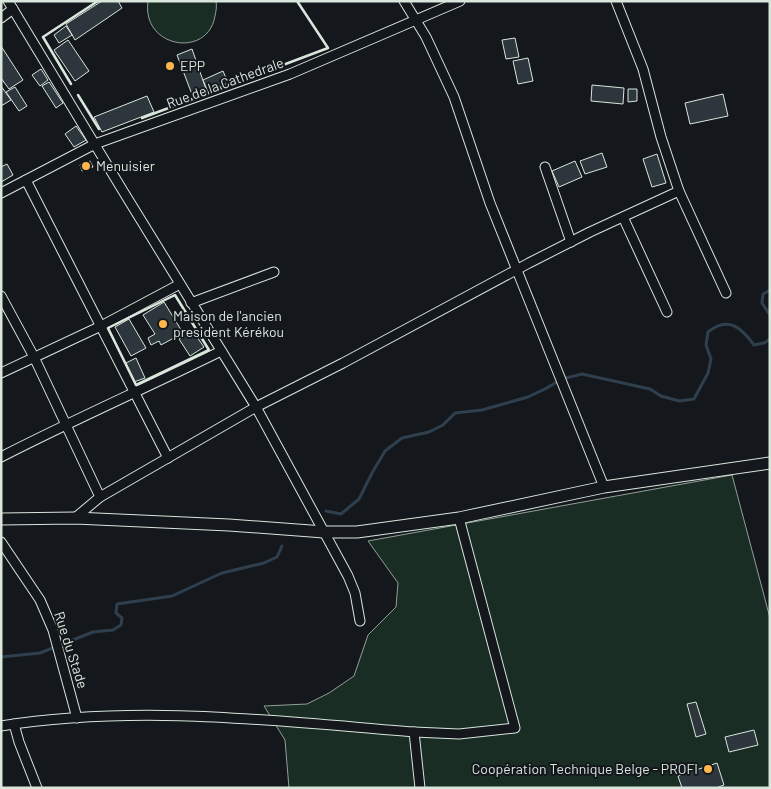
<svg xmlns="http://www.w3.org/2000/svg" width="771" height="789" font-family="Barlow,sans-serif">
<style>
.green{fill:#1a2d24;stroke:#939e99}
.lines{fill:none;stroke-linecap:round;stroke-linejoin:round}
.stream{stroke:#2f3f4d;stroke-width:3}
.building{fill:#2c363c;stroke:#d8e6dc}
.minor-casing{stroke:#d8e6dc;stroke-width:11}
.tertiary-casing{stroke:#d8e6dc;stroke-width:13}
.minor{stroke:#14181c;stroke-width:9}
.tertiary{stroke:#14181c;stroke-width:11}
.wall{stroke:#d8e6dc;stroke-width:2.5}
.poi-dot{fill:#ffb74d;stroke:#14181c;stroke-width:2}
.labels{text-anchor:middle;stroke-width:4;stroke-linejoin:round;paint-order:stroke}
.poi-label{font-size:14px;fill:#d8e6dc;stroke:#14181c;text-anchor:start}
.street-label{font-size:14px;fill:#d8e6dc;stroke:#14181c}
</style>
<rect width="100%" height="100%" fill="#14181c"/>
<!-- green -->
<g class="green">
<path d="M148,1h68c1,6 0,10 -1,15 -7,43 -74,32 -67,-15z"/>
<path d="M732,475l38,143v170h-481l-4,-48 -21,-34 43,-2 22,-11 25,-17 14,-41 28,-28 2,-24 -30,-42z"/>
</g>
<g class="lines">
<!-- stream -->
<g class="stream">
<path d="M770,290l-7,4 -1,9 8,12"/>
<path d="M326,511l15,3 18,-15 13,-26 13,-22 17,-13 27,-6 14,-7 12,-12 27,-3 46,-13 17,-8 17,-10 20,-5 68,15 11,7 18,5 15,-2 14,-26 3,-14 -5,-14 2,-13c20,-16 33,-5 46,13l10,-2 6,-4"/>
<path d="M1,657l39,-4 53,-21 20,-2 8,-5 1,-7 -6,-5 1,-9 55,-8 50,-23 42,-10 13,-6 5,-11"/>
</g>
</g>
<!-- building -->
<g class="building">
<path d="M102,1h16l4,7 -47,32 -9,-16z"/>
<path d="M66,26l6,9 -13,8 -5,-8z"/>
<path d="M515,38l4,19 -13,2 -4,-19z"/>
<path d="M68,40l21,31 -14,10 -21,-31z"/>
<path d="M1,46l22,34 -14,9 -8,-11z"/>
<path d="M192,49l15,43 -14,5 -16,-42z"/>
<path d="M528,58l5,23 -15,3 -5,-23z"/>
<path d="M41,69l7,11 -8,6 -8,-11z"/>
<path d="M223,71l5,12 -20,9 -5,-12z"/>
<path d="M49,82l14,21 -7,5 -14,-22z"/>
<path d="M592,85l32,3 -1,16 -32,-3z"/>
<path d="M1,86l10,14 -10,6z"/>
<path d="M15,87l12,19 -8,5 -13,-19z"/>
<path d="M628,89h9v12l-9,1z"/>
<path d="M723,94l5,22 -38,8 -5,-21z"/>
<path d="M147,96l7,16 -52,20 -8,-15z"/>
<path d="M76,126l10,14 -12,7 -9,-13z"/>
<path d="M602,153l5,14 -22,7 -5,-13z"/>
<path d="M657,154l9,29 -14,4 -9,-28z"/>
<path d="M90,161l3,6 -11,4 -2,-6z"/>
<path d="M575,161l7,16 -23,10 -7,-16z"/>
<path d="M7,164l6,11 -12,7v-15z"/>
<path d="M164,302l19,31 -22,12 -2,-4 -8,4 -3,-7 7,-4 -12,-19z"/>
<path d="M129,319l17,29 -15,8 -16,-29z"/>
<path d="M192,330l12,17 -14,9 -11,-17z"/>
<path d="M136,358l9,20 -11,4 -8,-19z"/>
<path d="M696,702l10,32 -10,3 -9,-33z"/>
<path d="M754,730l4,15 -29,7 -4,-15z"/>
<path d="M717,763l7,22 -8,3h-34l-4,-12z"/>
</g>
<g class="lines">
<!-- minor casing -->
<g class="minor-casing">
<g id="minor">
<path d="M8,1l115,190 133,216 92,169 7,17 5,28"/>
<path d="M404,1l22,36 28,60 36,106 114,284"/>
<path d="M1,18l12,-9"/>
<path d="M545,167l26,75"/>
<path d="M26,180l142,278"/>
<path d="M679,191l47,102"/>
<path d="M1,193l94,-49 195,-70 170,-73"/>
<path d="M623,217l44,95"/>
<path d="M1,296l33,61 66,140"/>
<path d="M191,303l83,-31"/>
<path d="M1,373l100,-47 79,-42"/>
<path d="M1,457c72,-37 147,-70 220,-106"/>
<path d="M75,518l25,-21 156,-90 87,-44 186,-100 61,-31 89,-41 -18,-54 -18,-68 -27,-68"/>
<path d="M1,542l39,58 13,30 24,88"/>
<path d="M14,724l5,18 18,46"/>
<path d="M1,726c137,-22 275,-5 413,6l6,56"/>
<path d="M414,732l45,2 56,-6 -56,-210"/>
</g>
</g>
<!-- tertiary casing -->
<g class="tertiary-casing">
<path id="tertiary" d="M1,519l74,-1 154,7 95,7h33l102,-14 145,-31 166,-24"/>
</g>
<!-- minor -->
<use href="#minor" class="minor"/>
<!-- tertiary -->
<use href="#tertiary" class="tertiary"/>
<!-- wall -->
<g class="wall">
<path d="M71,84l-28,-47 55,-36"/>
<path d="M78,95l21,34"/>
<path d="M142,118l186,-70 -31,-47"/>
<path d="M175,295l34,55 -73,35 -28,-57z"/>
</g>
</g>
<!-- markers -->
<g class="poi-dot">
<circle cx="170" cy="66" r="5"/>
<circle cx="86" cy="166" r="5"/>
<circle cx="163" cy="324" r="5"/>
<circle cx="708" cy="769" r="5"/>
</g>
<g class="labels">
<!-- poi labels -->
<g class="poi-label">
<text x="180" y="71">EPP</text>
<text x="96" y="171">Menuisier</text>
<text x="173" y="321">Maison de l'ancien<tspan x="173" dy="16">president Kérékou</tspan></text>
<text x="698" y="774" text-anchor="end">Coopération Technique Belge - PROFI</text>
</g>
<!-- street labels -->
<g class="street-label">
<text transform="translate(225 83) rotate(-20)" y="5">Rue de la Cathedrale</text>
<text transform="translate(71 650) rotate(72)" y="5">Rue du Stade</text>
</g>
</g>
<!-- border -->
<rect width="771" height="789" fill="none" stroke="#d8e6dc" stroke-width="5"/>
</svg>
